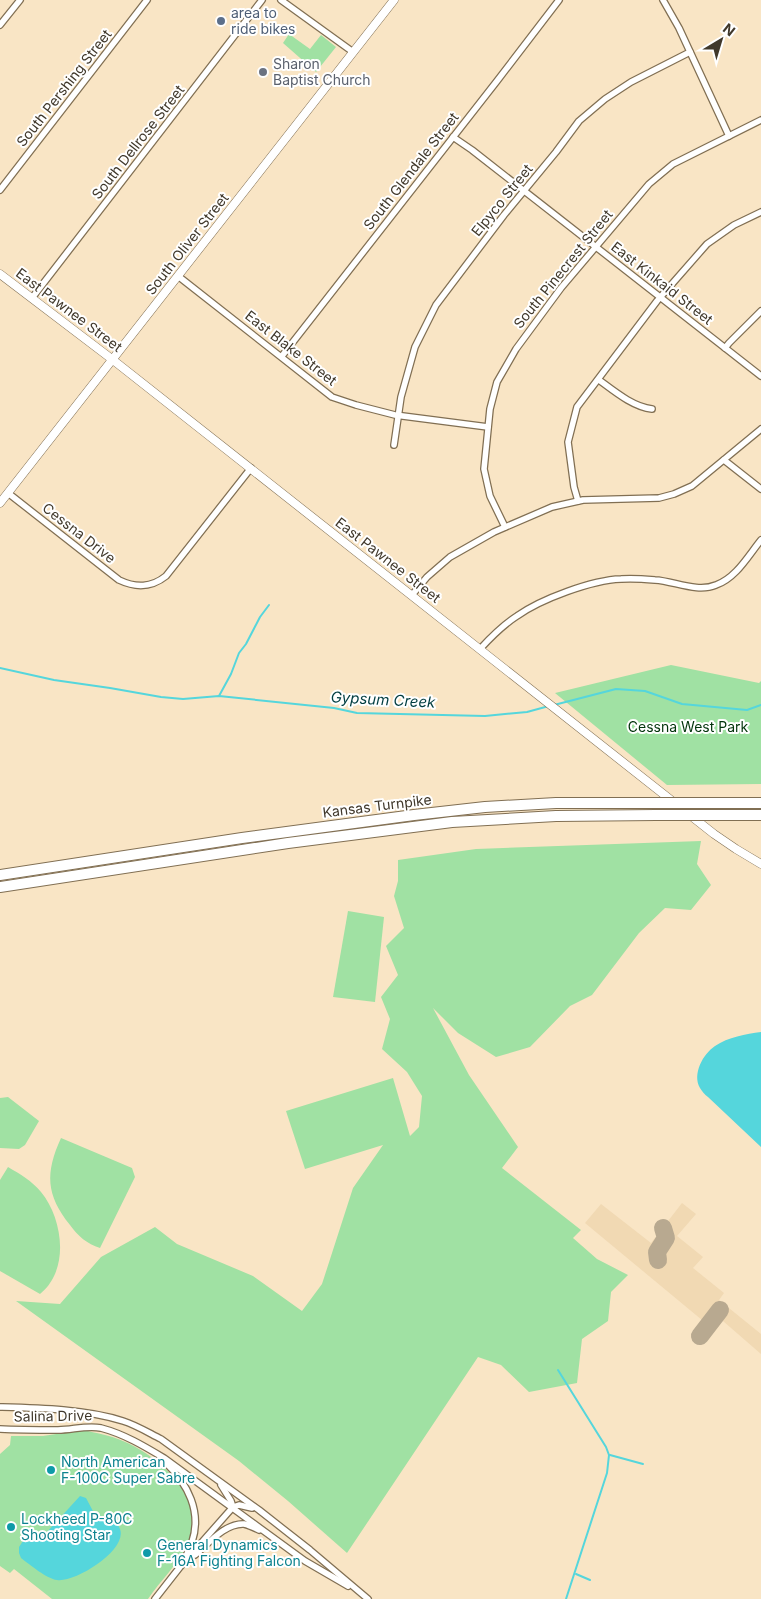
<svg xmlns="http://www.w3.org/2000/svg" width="761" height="1599" font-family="Inter,sans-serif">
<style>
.built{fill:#f1d9b3}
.green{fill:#a0e1a3}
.water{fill:#55d6dc}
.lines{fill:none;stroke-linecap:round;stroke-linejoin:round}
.stream{stroke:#55d6dc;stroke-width:2}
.taxiway{stroke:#b8a990;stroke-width:18}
.minor-casing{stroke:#816f53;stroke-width:8}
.secondary-casing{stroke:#816f53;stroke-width:9}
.motorway-casing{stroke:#816f53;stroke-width:12}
.minor{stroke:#fff;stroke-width:5.5}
.secondary{stroke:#fff;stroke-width:8}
.motorway{stroke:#fff;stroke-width:10}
.motorway-bridge-casing{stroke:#816f53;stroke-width:12;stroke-linecap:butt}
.motorway-bridge{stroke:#fff;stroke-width:10}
.service-dot{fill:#5c6f8a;stroke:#fff;stroke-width:2}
.worship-dot{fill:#6b7280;stroke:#fff;stroke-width:2}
.culture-dot{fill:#0f9aa8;stroke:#fff;stroke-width:2}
.labels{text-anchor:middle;stroke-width:4;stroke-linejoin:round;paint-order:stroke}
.service-label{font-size:14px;fill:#4e5e75;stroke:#fff;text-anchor:start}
.worship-label{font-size:14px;fill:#5b616d;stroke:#fff;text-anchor:start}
.street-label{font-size:14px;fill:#40382b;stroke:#fff}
.park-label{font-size:14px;fill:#02340b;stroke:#fff}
.culture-label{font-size:14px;fill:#0d838f;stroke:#fff;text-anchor:start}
.water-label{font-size:15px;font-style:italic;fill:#003d40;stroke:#fff}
</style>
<rect width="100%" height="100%" fill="#f9e5c5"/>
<!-- built -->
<path class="built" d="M682,1203l14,11 -19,22 26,21 -10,11 31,25 -5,7 42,34v20l-38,-33 -5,2 -14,18h-5l-3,-2 -1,-7 7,-12 -117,-97 16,-19 50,39z"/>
<!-- green -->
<g class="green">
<path d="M289,34l21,15 11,-14 15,12 -20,25 -33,-29z"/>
<path d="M671,665l88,18 2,-2v103l-94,1 -112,-92z"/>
<path d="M701,841l-4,23 14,21 -20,25 -26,-2 -26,25 -47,62 -22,11 -40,41 -34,10 -38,-24 -25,-25 36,67 49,72 -16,21 79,62 -8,8 24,21 31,16 -17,17 -3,29 -26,18 -5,44 -48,9 -28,-27 -23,-8 -131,196 -59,-52 -49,-40 -223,-160 44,3 41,-47 54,-30 22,17 76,32 49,35 20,-27 31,-96 30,-43 -78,24 -19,-58 107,-33 17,58 9,-9 3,-31 -15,-24 -25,-23 8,-30 -9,-22 17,-22 -12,-29 18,-18 -10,-32 4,-15v-21l78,-11z"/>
<path d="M348,911l36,6 -9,85 -42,-5z"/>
<path d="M8,1097l31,24 -14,24 -6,4 -19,-1v-50z"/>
<path d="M61,1138l71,30 3,9 -35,71c-13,-4 -22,-12 -30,-23 -24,-30 -25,-52 -9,-87z"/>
<path d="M8,1167c12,7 24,14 33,25 19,23 27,65 9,91 -2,4 -6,7 -10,11l-40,-23v-91z"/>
<path d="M83,1430c13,3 27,5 40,11 36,15 86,58 65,102 -8,19 -28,38 -40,56h-96l-38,-30 -4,4 -10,-7v-112l10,-9 1,-9h32z"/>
</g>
<!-- water -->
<g class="water">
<path d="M761,1032v115l-53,-50c-3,-2 -6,-6 -8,-9 -8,-14 3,-34 15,-42 13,-9 31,-12 46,-14z"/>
<path d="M80,1496l6,2 8,15c9,5 22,5 26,16 8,21 -45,54 -63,51 -10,-1 -28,-16 -36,-22l-2,-5v-6l4,-6 24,-9z"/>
</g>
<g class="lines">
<!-- stream -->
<g class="stream">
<path d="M0,668l54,12 56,8 51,9 22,2 36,-3 115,12 23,5 128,3 42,-4 22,-6"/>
<path d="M219,696l12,-22 8,-21 7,-9 14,-27 9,-12"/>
<path d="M554,705l62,-16 29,2 37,13 65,6 14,-5"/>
<path d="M558,1370l48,77 3,8 -2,18 -41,126"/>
<path d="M610,1455l33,9"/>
<path d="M576,1574l14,6"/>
</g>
<!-- taxiway -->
<g class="taxiway">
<path d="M658,1260l-1,-8 9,-14 -3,-10"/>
<path d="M700,1336l20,-26"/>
</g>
<!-- minor casing -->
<g class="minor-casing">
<g id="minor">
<path d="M281,0l72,52"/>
<path d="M663,0l16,28 50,108"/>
<path d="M0,25l20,-25"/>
<path d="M453,137l19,13 289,226"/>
<path d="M0,190l147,-190"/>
<path d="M178,276l154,121 24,8 39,10 93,12"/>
<path d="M32,298l230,-298"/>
<path d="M725,348l4,-5 32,-32"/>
<path d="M282,356l215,-275 62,-81"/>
<path d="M599,380c15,11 34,27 53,29"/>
<path d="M394,445l7,-48 14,-50 21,-42 68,-90 52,-63 23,-31 26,-22 26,-17 59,-30"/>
<path d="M724,460l37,29"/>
<path d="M8,493l111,87c17,8 32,8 47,-4l85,-108"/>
<path d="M578,501l-4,-14 -6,-45 9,-35 80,-106 50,-57 27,-19 27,-13"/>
<path d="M505,527l-15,-31 -6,-27 6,-60 7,-27 19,-33 45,-61 88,-104 24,-20 88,-44"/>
<path d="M412,595l15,-18 23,-20 44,-25 58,-25 31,-7 76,-2 15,-4 18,-8 69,-57"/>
<path d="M480,649c11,-12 23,-24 37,-33 24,-17 75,-36 104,-37 11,-1 23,0 34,1 19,1 42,13 61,5 20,-7 32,-29 45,-45"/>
<path d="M0,1407c39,1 86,2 123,14 13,4 26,12 38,18l98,71 51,40 58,49"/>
<path d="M0,1429c19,1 39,1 58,1 14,0 29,-5 43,-2 23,6 43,18 63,30l141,103 43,25"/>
<path d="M166,1463c22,21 36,49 26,79 -2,6 -5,12 -8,18"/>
<path d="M221,1485l10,16 2,6"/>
<path d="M195,1555c14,-12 30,-32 49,-31 5,1 11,4 15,6"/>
<path d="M155,1599l25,-32 53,-60 6,-2 13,3"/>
</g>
</g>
<!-- secondary casing -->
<g class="secondary-casing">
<g id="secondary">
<path d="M0,274l113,86 601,474 22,15 25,15"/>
<path d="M0,503l394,-503"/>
</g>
</g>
<!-- motorway casing -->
<g class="motorway-casing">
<g id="motorway">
<path d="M703,803h58"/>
<path d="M721,815h40"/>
<path d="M0,875l242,-37 172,-23 71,-8 71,-4h85"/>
<path d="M0,887l288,-44 164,-21 104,-6 100,-1"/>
</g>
</g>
<!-- minor -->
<use href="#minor" class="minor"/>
<!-- secondary -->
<use href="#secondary" class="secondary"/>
<!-- motorway -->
<use href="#motorway" class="motorway"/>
<!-- motorway-bridge casing -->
<g class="motorway-bridge-casing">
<g id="motorway-bridge">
<path d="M641,803h62"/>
<path d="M656,815h65"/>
</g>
</g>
<!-- motorway-bridge -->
<use href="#motorway-bridge" class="motorway-bridge"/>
</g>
<!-- markers -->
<circle class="service-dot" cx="221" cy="21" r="5"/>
<circle class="worship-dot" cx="263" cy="72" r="5"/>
<g class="culture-dot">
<circle cx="51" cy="1470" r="5"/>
<circle cx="11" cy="1527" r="5"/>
<circle cx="147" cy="1553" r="5"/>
</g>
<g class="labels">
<!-- service labels -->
<g class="service-label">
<text x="231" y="18">area to<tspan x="231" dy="16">ride bikes</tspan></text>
</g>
<!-- worship labels -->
<g class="worship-label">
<text x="273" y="69">Sharon<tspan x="273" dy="16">Baptist Church</tspan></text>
</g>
<!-- street labels -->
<g class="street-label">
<text transform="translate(64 88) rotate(-52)" y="5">South Pershing Street</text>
<text transform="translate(138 142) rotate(-52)" y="5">South Dellrose Street</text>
<text transform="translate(411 171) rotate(-52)" y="5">South Glendale Street</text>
<text transform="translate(502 200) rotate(-51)" y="5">Elpyco Street</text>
<text transform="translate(187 244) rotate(-52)" y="5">South Oliver Street</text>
<text transform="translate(563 269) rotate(-51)" y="5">South Pinecrest Street</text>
<text transform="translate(662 283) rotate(38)" y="5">East Kinkaid Street</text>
<text transform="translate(69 310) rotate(37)" y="5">East Pawnee Street</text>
<text transform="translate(291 348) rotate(38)" y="5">East Blake Street</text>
<text transform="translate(79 533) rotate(38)" y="5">Cessna Drive</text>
<text transform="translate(388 560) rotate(38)" y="5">East Pawnee Street</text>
<text transform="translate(377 806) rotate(-7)" y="5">Kansas Turnpike</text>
<text transform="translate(53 1416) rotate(-1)" y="5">Salina Drive</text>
</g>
<!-- park labels -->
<g class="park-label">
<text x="688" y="732">Cessna West Park</text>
</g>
<!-- culture labels -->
<g class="culture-label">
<text x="61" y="1467">North American<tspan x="61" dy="16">F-100C Super Sabre</tspan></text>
<text x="21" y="1524">Lockheed P-80C<tspan x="21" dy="16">Shooting Star</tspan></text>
<text x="157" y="1550">General Dynamics<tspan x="157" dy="16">F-16A Fighting Falcon</tspan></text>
</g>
<!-- water labels -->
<g class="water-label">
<text transform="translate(383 700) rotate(3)" y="5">Gypsum Creek</text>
</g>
</g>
<!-- north arrow -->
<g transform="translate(721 40) rotate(38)" stroke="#ffffff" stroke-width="4" paint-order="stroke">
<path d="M0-4L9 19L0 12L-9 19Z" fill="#40382b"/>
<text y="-8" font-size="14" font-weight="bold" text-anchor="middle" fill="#40382b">N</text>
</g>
</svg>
